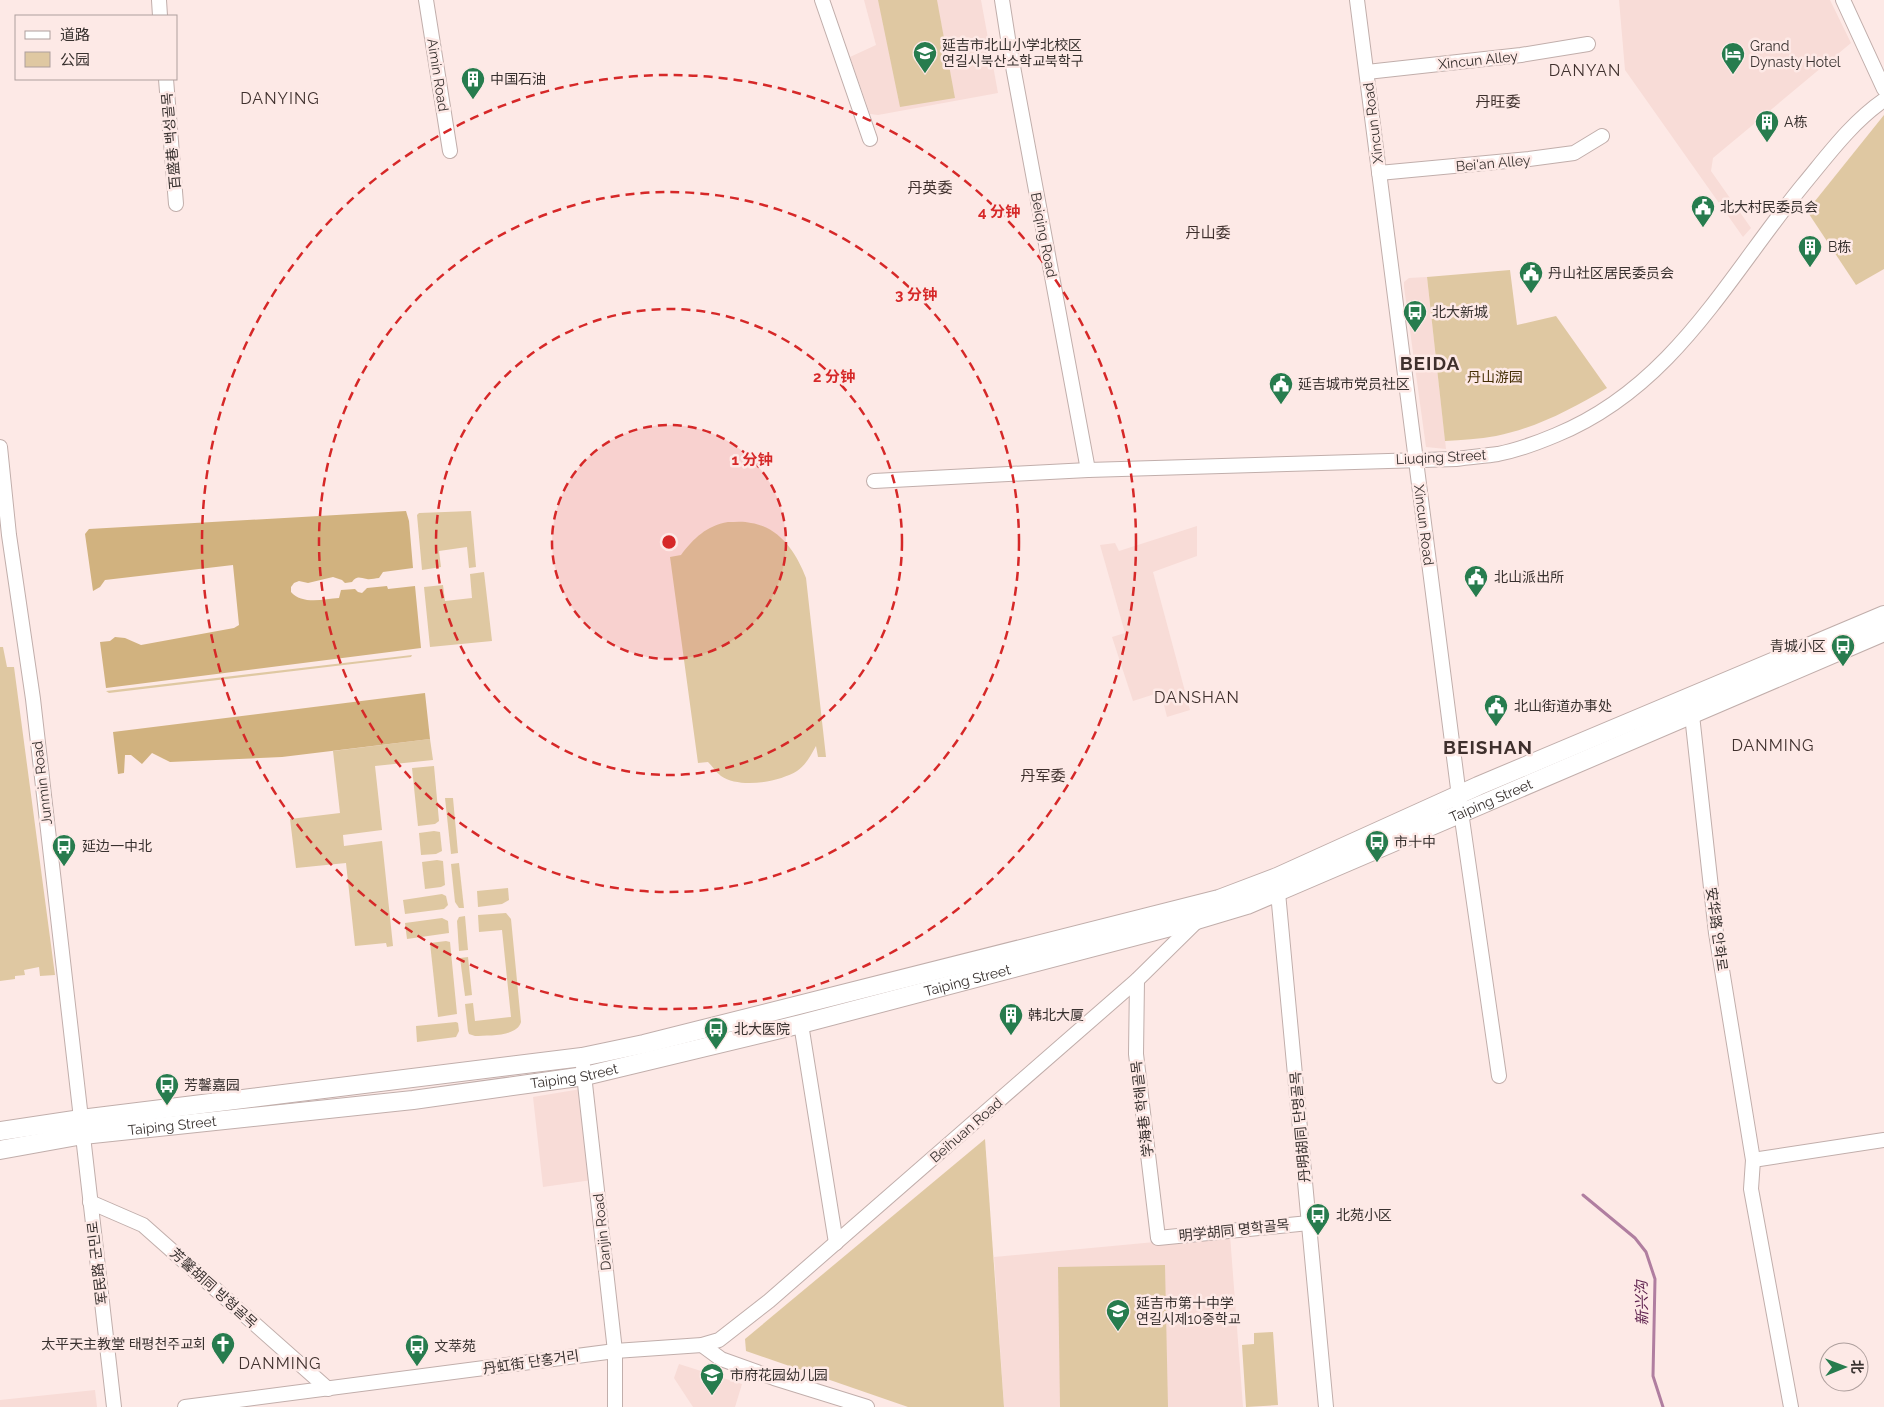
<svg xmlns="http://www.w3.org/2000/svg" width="1884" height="1407" font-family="Raleway,'Noto Sans SC','Noto Sans KR',sans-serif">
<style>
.built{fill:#f8dcd7}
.green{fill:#dfc8a2}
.forest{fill:#d1b27f}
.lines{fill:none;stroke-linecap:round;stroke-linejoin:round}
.stream{stroke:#b07ea0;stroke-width:3}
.minor-casing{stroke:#c1aeab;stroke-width:16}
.major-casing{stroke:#c1aeab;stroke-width:20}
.minor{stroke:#fff;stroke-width:14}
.major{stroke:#fff;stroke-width:18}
.ring{fill:none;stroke:#d62828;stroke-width:2.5;stroke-dasharray:9 6}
.labels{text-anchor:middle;stroke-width:5;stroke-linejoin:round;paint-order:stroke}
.poi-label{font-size:14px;fill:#38312f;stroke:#fde9e6;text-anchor:start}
.street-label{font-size:14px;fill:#38312f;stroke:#fde9e6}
.park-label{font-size:14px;fill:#442e03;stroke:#fde9e6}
.neighbourhood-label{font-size:15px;fill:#3f302d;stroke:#fde9e6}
.water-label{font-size:15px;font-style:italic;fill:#5d204d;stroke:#fde9e6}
.quarter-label{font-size:16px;letter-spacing:1px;fill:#3f302d;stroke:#fde9e6}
.district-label{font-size:19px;font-weight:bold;letter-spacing:1px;fill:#3f302d;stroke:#fde9e6}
.centre{fill:#d62828;stroke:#fde9e6;stroke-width:2.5}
.ring-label{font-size:15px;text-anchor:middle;font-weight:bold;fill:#d62828;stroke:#fde9e6;stroke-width:5;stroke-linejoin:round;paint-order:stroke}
</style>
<rect width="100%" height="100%" fill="#fde9e6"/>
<!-- built -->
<g class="built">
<path d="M864,0h117l17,93 -120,22 -8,-1 -20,-57 26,-12z"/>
<path d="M1619,0h211l21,43 -138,115 -2,13 40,57 -8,9 -118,-167z"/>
<path d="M1427,277l19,172 -20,-2 -22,-160v-5l5,-4z"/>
<path d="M1197,526v30l-44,16 37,138 -23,7 -5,-20 -7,-3 -22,7 -21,-64 13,-4 -25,-88 15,-2 4,8z"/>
<path d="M581,1089l11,91 -49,7 -10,-90z"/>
<path d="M1230,1235l13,172h-239l-10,-150z"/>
<path d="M679,1364l63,20 -7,23h-42l-19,-29z"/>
<path d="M95,1390l2,17h-97v-7z"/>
</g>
<!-- green -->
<g class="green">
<path d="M878,0h59l18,98 -55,9z"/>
<path d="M1884,115v154l-28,16 -49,-74z"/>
<path d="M1510,270l7,55 39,-9 51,72c-35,21 -71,40 -111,48 -17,3 -34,4 -51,5l-18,-164z"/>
<path d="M471,511l5,56 -7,1 -2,-21 -28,4 2,16 -19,3 -5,-55 2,-2z"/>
<path d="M728,522c7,0 16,-1 23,1 29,4 46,31 55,55l20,179h-8l-2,-11c-5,9 -10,19 -19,25 -18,11 -57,18 -76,5 -5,-4 -9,-10 -13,-14l-10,1 -28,-206 11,-2c13,-17 25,-29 47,-33z"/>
<path d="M484,572l8,69 -62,6 -6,-60 19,-2 2,16 27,-3 -2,-24z"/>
<path d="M0,647h3l4,20h7l41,308 -15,1 -1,-9 -15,3 1,5 -10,1v3l-15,2z"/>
<path d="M412,655l-1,2 -302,36 -3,-2z"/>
<path d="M430,739l3,21 -58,6 7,64 -39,5 1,11 38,-5 11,105 -6,1 -1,-4 -31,3 -9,-83 -50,5 -6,-49 50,-6 -7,-62z"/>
<path d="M434,766l5,55 -4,3 -17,2 -6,-58z"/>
<path d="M445,798h8l5,55 -7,1z"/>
<path d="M434,831l6,1 2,19 -6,3 -15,1 -2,-22z"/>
<path d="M437,860l6,1 2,24 -4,2 -16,2 -3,-27z"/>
<path d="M459,863l5,45h-5l-4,-6 -4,-38z"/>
<path d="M508,888l1,12 -7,4 -24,3 -1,-16z"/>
<path d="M442,894l4,2 2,9 -4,4 -39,5 -2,-14z"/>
<path d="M506,913l5,6 10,103c-4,15 -33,13 -46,14l-6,-2 -1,-3 -3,-27 8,-1 2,18 36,-4 -9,-87 -23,2 -1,-17z"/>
<path d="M465,916l3,34 -9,1 -2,-30 2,-4z"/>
<path d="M442,918l6,3 1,12 -42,6 -2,-16z"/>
<path d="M446,941l4,1 7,72 -19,3 -8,-74z"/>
<path d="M468,957l4,38 -7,1 -5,-38z"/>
<path d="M456,1022l2,1 1,8 -3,6 -39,5 -1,-16z"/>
<path d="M985,1139l19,268h-96l-162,-56 -1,-12z"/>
<path d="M1165,1265l3,142h-108l-2,-140z"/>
<path d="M1273,1332l5,73 -32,2 -4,-62 12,-1v-11z"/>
</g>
<!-- forest -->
<g class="forest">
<path d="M406,511l3,10 4,47 -30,4 -4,6c-4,0 -9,2 -12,1 -7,-1 -10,-4 -15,3l-7,1 -3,-3 -9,-3 -25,6 -9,-2 -5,2 -3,4v5c11,13 33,7 48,6l2,-8 14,-1 3,3 4,1 5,-5 20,-2 1,3 27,-3 6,62 -315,40 -6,-46 10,-1 5,-4 10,1 16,7 93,-17 5,-3 -6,-60 -128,15 -5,7 -7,4 -8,-57 4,-5z"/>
<path d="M425,693l5,46 -148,18 -112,5 -18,-9 -10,11 -11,-9h-6l-1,18 -6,1 -5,-42z"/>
</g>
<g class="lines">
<!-- stream -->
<path class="stream" d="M1583,1195l52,43 11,14 9,27 -2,97 10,31"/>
<!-- minor casing -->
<g class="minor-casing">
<g id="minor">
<path d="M159,0l1,16"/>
<path d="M426,0l24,151"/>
<path d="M822,0l48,139"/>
<path d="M1002,0l7,45 79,425"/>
<path d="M1357,0l104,812 38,264"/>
<path d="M1843,0l41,89"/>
<path d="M1367,72l154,-17 67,-11"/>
<path d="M166,79l10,125"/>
<path d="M1379,173l150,-14 45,-6 28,-17"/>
<path d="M0,447l9,88 24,164 81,708"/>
<path d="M874,481l214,-11 368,-11c14,-2 28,-3 42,-5 20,-4 39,-11 58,-19 117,-48 171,-157 247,-250 25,-30 48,-62 81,-85"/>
<path d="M1691,706l25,227 37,227 -2,29 40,218"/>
<path d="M1277,882l49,525"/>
<path d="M1137,980l-1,74 22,184 151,-15"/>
<path d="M801,1024l35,219"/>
<path d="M582,1057l33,294v56"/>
<path d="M1753,1160l131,-20"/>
<path d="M90,1202l53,23 185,164"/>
<path d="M702,1345l19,14 53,19 93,29"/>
<path d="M185,1407l430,-56 87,-6 17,-5 50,-39 368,-321 62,-61"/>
</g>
</g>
<!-- major casing -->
<g class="major-casing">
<g id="major">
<path d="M0,1131l81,-12 501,-62 62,-13 575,-145 58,-22 201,-91 406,-171"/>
<path id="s1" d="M0,1150l83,-15 330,-35 172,-24 216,-52 396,-104 50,-15 637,-273"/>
</g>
</g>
<!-- minor -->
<use href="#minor" class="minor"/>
<!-- major -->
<use href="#major" class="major"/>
</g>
<!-- distance rings -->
<circle cx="669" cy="542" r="117" fill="#d62828" fill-opacity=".12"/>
<g class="ring">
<circle cx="669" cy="542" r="117"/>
<circle cx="669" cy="542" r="233"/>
<circle cx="669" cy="542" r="350"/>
<circle cx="669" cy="542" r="467"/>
</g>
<!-- icons -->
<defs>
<g id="school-pin" transform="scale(1.25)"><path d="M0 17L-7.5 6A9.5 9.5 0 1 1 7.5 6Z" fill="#277c4e" stroke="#fde9e6"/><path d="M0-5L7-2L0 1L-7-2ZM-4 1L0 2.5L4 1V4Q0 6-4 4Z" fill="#fff"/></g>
<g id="hotel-pin" transform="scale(1.25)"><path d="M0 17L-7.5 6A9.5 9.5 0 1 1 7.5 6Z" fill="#277c4e" stroke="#fde9e6"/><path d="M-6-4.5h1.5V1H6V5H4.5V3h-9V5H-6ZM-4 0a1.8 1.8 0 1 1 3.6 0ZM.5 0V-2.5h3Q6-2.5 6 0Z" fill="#fff"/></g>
<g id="building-pin" transform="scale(1.25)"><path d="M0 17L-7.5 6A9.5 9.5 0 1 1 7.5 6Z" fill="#277c4e" stroke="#fde9e6"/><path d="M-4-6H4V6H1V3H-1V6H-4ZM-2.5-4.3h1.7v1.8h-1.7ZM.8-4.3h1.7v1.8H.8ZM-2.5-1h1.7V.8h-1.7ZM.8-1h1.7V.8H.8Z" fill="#fff"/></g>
<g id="civic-pin" transform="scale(1.25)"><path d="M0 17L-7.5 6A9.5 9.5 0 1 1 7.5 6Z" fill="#277c4e" stroke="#fde9e6"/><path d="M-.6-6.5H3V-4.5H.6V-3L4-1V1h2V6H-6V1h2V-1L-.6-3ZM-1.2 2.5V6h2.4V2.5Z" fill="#fff"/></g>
<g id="bus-pin" transform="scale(1.25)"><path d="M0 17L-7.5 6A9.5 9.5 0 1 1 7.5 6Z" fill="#277c4e" stroke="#fde9e6"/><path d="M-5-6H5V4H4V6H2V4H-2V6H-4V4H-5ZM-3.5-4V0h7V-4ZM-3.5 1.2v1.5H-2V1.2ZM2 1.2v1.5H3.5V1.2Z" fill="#fff"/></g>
<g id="church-pin" transform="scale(1.25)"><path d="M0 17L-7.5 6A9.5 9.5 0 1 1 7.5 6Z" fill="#277c4e" stroke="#fde9e6"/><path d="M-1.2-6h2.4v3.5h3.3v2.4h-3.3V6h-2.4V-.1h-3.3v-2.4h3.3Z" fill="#fff"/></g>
</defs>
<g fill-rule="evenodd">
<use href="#school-pin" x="925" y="53"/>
<use href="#hotel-pin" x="1733" y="54"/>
<use href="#building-pin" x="473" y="79"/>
<use href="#building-pin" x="1767" y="122"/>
<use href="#civic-pin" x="1703" y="207"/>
<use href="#building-pin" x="1810" y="247"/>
<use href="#civic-pin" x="1531" y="273"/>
<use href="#bus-pin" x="1415" y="312"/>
<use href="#civic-pin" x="1281" y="384"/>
<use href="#civic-pin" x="1476" y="577"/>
<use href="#bus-pin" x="1843" y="646"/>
<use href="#civic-pin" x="1496" y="706"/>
<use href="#bus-pin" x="1377" y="842"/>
<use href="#bus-pin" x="64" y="846"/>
<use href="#building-pin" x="1011" y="1015"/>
<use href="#bus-pin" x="716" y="1029"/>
<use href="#bus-pin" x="167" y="1085"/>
<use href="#bus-pin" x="1318" y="1215"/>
<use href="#school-pin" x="1118" y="1311"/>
<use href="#church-pin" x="223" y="1344"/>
<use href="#bus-pin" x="417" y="1346"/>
<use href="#school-pin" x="712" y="1375"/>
</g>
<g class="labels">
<!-- poi labels -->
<g class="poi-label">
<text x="942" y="50">延吉市北山小学北校区<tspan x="942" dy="16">연길시북산소학교북학구</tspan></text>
<text x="1750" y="51">Grand<tspan x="1750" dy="16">Dynasty Hotel</tspan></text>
<text x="490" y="84">中国石油</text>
<text x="1784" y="127">A栋</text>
<text x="1720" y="212">北大村民委员会</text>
<text x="1828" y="252">B栋</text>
<text x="1548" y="278">丹山社区居民委员会</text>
<text x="1432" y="317">北大新城</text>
<text x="1298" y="389">延吉城市党员社区</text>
<text x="1494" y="582">北山派出所</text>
<text x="1826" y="651" text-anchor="end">青城小区</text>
<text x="1514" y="711">北山街道办事处</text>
<text x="1394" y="847">市十中</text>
<text x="82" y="851">延边一中北</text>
<text x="1028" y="1020">韩北大厦</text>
<text x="734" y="1034">北大医院</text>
<text x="184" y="1090">芳馨嘉园</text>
<text x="1336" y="1220">北苑小区</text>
<text x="1136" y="1308">延吉市第十中学<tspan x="1136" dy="16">연길시제10중학교</tspan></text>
<text x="206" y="1349" text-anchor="end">太平天主教堂 태평천주교회</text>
<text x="434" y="1351">文萃苑</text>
<text x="730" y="1380">市府花园幼儿园</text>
</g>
<!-- street labels -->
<g class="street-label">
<text transform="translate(1478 60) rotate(-6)" y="5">Xincun Alley</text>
<text transform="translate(438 75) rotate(81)" y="5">Aimin Road</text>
<text transform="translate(1373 123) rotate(-97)" y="5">Xincun Road</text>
<text transform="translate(171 141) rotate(-95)" y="5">百盛巷 백성골목</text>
<text transform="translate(1493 163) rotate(-5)" y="5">Bei'an Alley</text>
<text transform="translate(1044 235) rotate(79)" y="5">Beiqing Road</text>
<text transform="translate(1441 457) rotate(-3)" y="5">Liuqing Street</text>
<text transform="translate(1424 525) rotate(83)" y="5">Xincun Road</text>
<text transform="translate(42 783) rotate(-97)" y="5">Junmin Road</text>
<text dy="5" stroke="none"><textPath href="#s1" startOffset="1539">Taiping Street</textPath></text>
<text transform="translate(1717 929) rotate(82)" y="5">安华路 안화로</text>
<text dy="5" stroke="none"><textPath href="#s1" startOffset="984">Taiping Street</textPath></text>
<text dy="5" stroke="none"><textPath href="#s1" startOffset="579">Taiping Street</textPath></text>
<text transform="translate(1142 1109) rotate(-97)" y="5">学海巷 학해골목</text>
<text dy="5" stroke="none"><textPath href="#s1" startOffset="174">Taiping Street</textPath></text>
<text transform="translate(1300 1127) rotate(-95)" y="5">丹明胡同 단명골목</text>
<text transform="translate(966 1130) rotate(-41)" y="5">Beihuan Road</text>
<text transform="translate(1234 1230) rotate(-6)" y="5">明学胡同 명학골목</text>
<text transform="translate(602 1232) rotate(-96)" y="5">Danjin Road</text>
<text transform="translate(97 1263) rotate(-97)" y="5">军民路 군민로</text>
<text transform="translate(214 1288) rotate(42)" y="5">芳馨胡同 방형골목</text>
<text transform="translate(531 1362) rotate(-8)" y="5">丹虹街 단홍거리</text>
</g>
<!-- park labels -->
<g class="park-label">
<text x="1495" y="382">丹山游园</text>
</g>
<!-- neighbourhood labels -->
<g class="neighbourhood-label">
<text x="1498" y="107">丹旺委</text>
<text x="930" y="193">丹英委</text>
<text x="1208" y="238">丹山委</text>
<text x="1043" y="781">丹军委</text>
</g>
<!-- water labels -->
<g class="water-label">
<text transform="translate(1642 1303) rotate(-91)" y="5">新兴沟</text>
</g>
<!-- quarter labels -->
<g class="quarter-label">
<text x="1585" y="76">DANYAN</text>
<text x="280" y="104">DANYING</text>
<text x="1197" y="703">DANSHAN</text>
<text x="1773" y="751">DANMING</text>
<text x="280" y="1369">DANMING</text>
</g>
<!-- district labels -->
<g class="district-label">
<text x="1430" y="370">BEIDA</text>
<text x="1488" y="754">BEISHAN</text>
</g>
</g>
<circle cx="669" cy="542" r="8" class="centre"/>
<g class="ring-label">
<text x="999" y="217">4 分钟</text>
<text x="916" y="300">3 分钟</text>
<text x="834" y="382">2 分钟</text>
<text x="752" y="465">1 分钟</text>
</g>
<!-- legend -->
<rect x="15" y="15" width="162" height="65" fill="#fde9e6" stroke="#ae9f9d"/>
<rect x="25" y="31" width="25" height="8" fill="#ffffff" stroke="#ae9f9d"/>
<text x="60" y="40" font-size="15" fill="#38312f">道路</text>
<rect x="25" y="52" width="25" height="15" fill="#dfc8a2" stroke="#ae9f9d"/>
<text x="60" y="65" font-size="15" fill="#38312f">公园</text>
<!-- north arrow -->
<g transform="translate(1844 1367) rotate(89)"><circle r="24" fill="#fde9e6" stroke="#ae9f9d"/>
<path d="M0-4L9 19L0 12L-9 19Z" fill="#277c4e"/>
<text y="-8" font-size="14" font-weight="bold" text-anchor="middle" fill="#38312f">北</text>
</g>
</svg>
